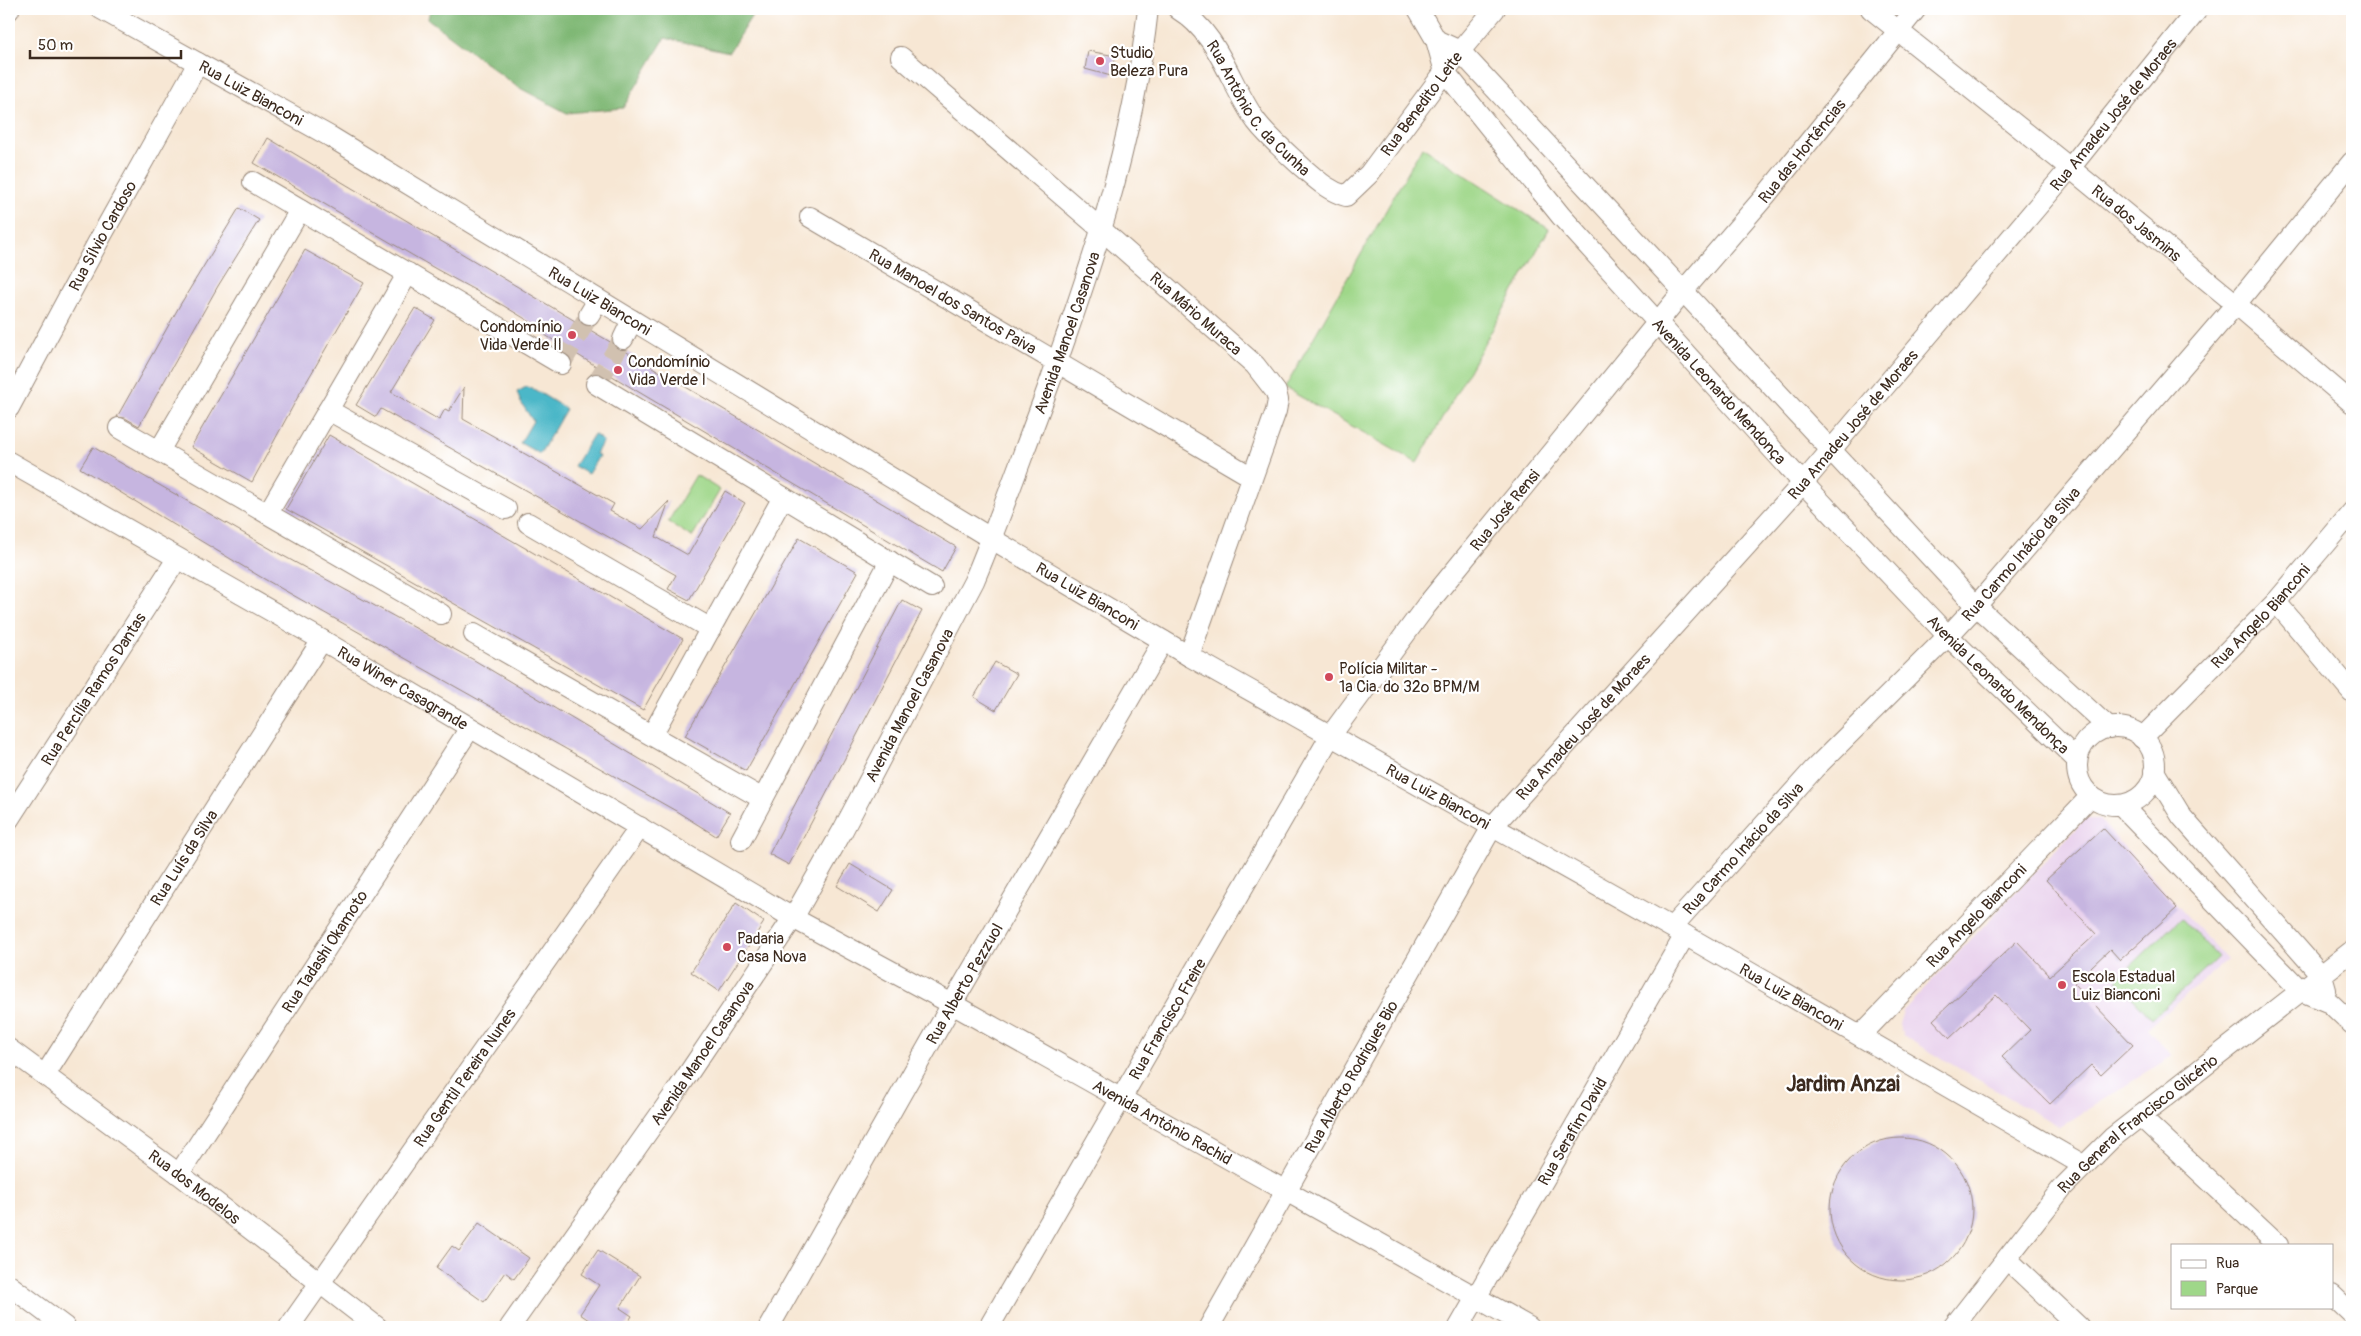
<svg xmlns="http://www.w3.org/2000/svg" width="2361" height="1336" font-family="Pangolin,sans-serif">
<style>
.built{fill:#e9d2ed}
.green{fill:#9fd789;stroke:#6d8054}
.forest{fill:#7fb875;stroke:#5d714a}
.water{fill:#4cb7c8;stroke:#447073}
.building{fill:#c6b5e0}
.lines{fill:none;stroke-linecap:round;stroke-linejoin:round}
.minor-tunnel{stroke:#d1c1b0;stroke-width:20;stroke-dasharray:20 10;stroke-linecap:butt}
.minor-casing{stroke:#998879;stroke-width:22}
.minor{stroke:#fff;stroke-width:20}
.poi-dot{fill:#d1495b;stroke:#fff;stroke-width:2}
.labels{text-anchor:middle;stroke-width:4.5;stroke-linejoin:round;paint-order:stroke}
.poi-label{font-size:16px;fill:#3b2a1e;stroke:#fff;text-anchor:start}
.street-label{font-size:16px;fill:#3b2a1e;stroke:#fff}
.district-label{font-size:21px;font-weight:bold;fill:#3b2a1e;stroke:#fff}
</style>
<rect width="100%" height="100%" fill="#fff"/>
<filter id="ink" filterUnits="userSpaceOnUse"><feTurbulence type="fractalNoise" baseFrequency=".02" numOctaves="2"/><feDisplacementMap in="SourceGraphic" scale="10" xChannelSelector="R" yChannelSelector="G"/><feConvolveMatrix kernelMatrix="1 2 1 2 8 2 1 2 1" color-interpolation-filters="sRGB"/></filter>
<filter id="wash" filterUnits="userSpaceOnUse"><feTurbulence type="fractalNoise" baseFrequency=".0096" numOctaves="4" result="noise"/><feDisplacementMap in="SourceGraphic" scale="20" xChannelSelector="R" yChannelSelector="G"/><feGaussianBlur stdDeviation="1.12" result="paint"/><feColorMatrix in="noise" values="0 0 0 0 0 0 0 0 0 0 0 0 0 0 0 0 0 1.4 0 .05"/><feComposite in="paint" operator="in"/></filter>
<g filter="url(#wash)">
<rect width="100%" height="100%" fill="#f7e7d4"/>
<!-- built -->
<path class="built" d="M2085,819h14l128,141 -80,68 25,28 -112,71 -157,-91 -4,-12 4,-13z"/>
<!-- green -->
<g class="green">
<path d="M1422,147l127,82 -132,234 -132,-75z"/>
<path d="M696,475l24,15 -28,47 -24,-15z"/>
<path d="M2181,918l37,39 -66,62 -36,-39z"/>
</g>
<!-- forest -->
<path class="forest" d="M430,9h326l-27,43 -64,-14 -42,70 -56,5 -51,-27 -88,-67z"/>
<!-- water -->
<g class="water">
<path d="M526,387l6,1 34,21 -26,45 -20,-11 13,-22 -13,-20 -3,-9z"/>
<path d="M594,434l9,7 -7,13 3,2 -11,18 -14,-8z"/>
</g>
<g id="blocks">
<!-- building -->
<g class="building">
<path d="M1088,51l28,5 -5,20 -26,-7z"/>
<path d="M268,138l344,205 6,6 7,2 331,196 -14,25 -310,-184 -87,-53 2,-3 -43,-26 -68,-37 -182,-106z"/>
<path d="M239,208l20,12 -41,66 -79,140 -14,-8 -8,-1 63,-112z"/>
<path d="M305,250l59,33 -64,110 -48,89 -61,-35z"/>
<path d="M415,308l20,12 -44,72 48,28 6,-11 4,2 15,-24 -1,32 151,85 -4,7 32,18 27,-28 -13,36 32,18 37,-64 20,12 -56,97 -21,-11 8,-14 -295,-166 -5,8 -20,-12z"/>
<path d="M329,435l354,204 -40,71 -357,-201z"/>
<path d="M93,447l185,106 196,107 256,153 -14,23 -40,-25 -417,-235 -179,-108z"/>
<path d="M799,538l59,34 -112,199 -61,-35z"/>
<path d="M902,600l20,11 -133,254 -20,-11z"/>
<path d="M995,662l22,12 -21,36 -22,-13z"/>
<path d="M2103,828l74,80 -57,52 -10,-11 -36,34 59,62 -32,30 -10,-10 -41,39 -48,-47 28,-27 -34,-35 -46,43 -17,-18 84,-79 33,35 46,-42 -50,-54z"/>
<path d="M850,864l43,26 -14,22 -42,-26z"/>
<path d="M736,903l28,19 -45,69 -28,-19z"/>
<circle cx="1901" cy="1209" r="71"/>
<path d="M479,1223l50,35 -15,21 -9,-7 -21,30 -48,-34 16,-22 7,5z"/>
<path d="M598,1250l42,26 -20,32 12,8 -7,11h-26l-19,-13 19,-29 -17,-11z"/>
</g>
</g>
</g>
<g filter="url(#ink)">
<use href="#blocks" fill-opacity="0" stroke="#998879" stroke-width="1"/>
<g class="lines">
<!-- minor-tunnel -->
<g class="minor-tunnel">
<path d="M561,364l28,-49"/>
<path d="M596,384l27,-45"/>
</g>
<!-- minor casing -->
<g class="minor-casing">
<g id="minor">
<path id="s1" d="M101,9l230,128 661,402 197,117 496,279 398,230"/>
<path id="s2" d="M1178,9c41,25 51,74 78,112 13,17 30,31 46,46 14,12 26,24 44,29l23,-22 91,-123 35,-42"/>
<path id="s3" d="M1418,9l18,31 9,32 116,144 242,267 145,153 129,124"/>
<path id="s4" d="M1871,9l199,159 166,136 116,99"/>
<path d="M9,10v-1"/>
<path d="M1436,40l24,11 516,555 133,122"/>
<path id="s5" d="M901,57l201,173 153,135 21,27 2,8 -2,11 -87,245"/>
<path d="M253,182l308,182"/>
<path id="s6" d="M810,217l442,260"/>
<path d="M589,315l9,-15"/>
<path d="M623,339l9,-19"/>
<path d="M596,384l336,203"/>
<path id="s7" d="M9,408l89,-166 100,-179"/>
<path d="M328,410l178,99"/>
<path d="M119,428l322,186"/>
<path d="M159,451l141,-241"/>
<path id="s8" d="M9,462l313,178 471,278 159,86 577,323"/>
<path d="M268,513l140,-240"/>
<path d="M528,523l183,106"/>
<path d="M2276,602l76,90"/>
<path d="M474,634l289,165"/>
<circle cx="2116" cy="766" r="39"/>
<path d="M652,735l131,-238"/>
<path id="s9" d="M2142,738l134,-136 76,-90"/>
<path d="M2154,771l28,46 140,159 4,14"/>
<path d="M2121,805l180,186 29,12 22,21"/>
<path id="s10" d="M9,819l168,-260"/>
<path d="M741,840l149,-279"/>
<path id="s11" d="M1672,927l142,-158 134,-133 28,-30 260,-302 116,-142"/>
<path id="s12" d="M1861,1035l230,-239"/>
<path id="s13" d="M9,1049l170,125 198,153"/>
<path id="s14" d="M45,1075l277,-435"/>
<path d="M2140,1116l138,129"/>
<path id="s15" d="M179,1174l291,-446"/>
<path d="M2007,1259l72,68"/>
<path d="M9,1285l56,42"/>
<path d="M2332,1295l20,19"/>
<path id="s16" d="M289,1327l351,-500"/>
<path id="s17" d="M510,1327l168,-238 115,-171 50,-88 131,-249c25,-59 46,-120 69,-180 47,-129 90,-255 105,-392"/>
<path id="s18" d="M769,1327l183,-323 211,-363"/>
<path id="s19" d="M989,1327l342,-592 95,-129 258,-316 82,-95 150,-186"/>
<path id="s20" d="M1209,1327l283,-500 311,-344 267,-315 128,-159"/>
<path id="s21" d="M1459,1327l226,-392"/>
<path id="s22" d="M1953,1327l109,-139 50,-50 240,-187"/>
</g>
</g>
<!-- minor -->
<use href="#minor" class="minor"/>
</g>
</g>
<!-- markers -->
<g class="poi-dot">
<circle cx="1100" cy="61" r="5"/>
<circle cx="572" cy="335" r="5"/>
<circle cx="618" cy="370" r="5"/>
<circle cx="1329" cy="677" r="5"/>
<circle cx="727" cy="947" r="5"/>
<circle cx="2062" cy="985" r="5"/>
</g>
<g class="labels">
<!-- poi labels -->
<g class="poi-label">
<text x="1110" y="58">Studio<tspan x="1110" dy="18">Beleza Pura</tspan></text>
<text x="562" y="332" text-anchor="end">Condomínio<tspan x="562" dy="18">Vida Verde II</tspan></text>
<text x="628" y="367">Condomínio<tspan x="628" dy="18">Vida Verde I</tspan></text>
<text x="1339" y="674">Polícia Militar -<tspan x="1339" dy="18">1ª Cia. do 32º BPM/M</tspan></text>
<text x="737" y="944">Padaria<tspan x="737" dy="18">Casa Nova</tspan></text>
<text x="2072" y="982">Escola Estadual<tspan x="2072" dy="18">Luiz Bianconi</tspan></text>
</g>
<!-- street labels -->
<g class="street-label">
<text dy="6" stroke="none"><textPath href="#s1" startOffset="172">Rua Luiz Bianconi</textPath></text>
<text dy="6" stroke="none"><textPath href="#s2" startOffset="376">Rua Benedito Leite</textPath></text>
<text dy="6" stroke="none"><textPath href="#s2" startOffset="129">Rua Antônio C. da Cunha</textPath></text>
<text dy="6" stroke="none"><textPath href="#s20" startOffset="1520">Rua Amadeu José de Moraes</textPath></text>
<text dy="6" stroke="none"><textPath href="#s19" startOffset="1434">Rua das Hortências</textPath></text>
<text dy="6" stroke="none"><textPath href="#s4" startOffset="341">Rua dos Jasmins</textPath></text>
<text dy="6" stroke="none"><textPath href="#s7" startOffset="196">Rua Sílvio Cardoso</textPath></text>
<text dy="6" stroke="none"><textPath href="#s1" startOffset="578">Rua Luiz Bianconi</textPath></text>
<text dy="6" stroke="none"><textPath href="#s6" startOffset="166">Rua Manoel dos Santos Paiva</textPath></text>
<text dy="6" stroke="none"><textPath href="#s5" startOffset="391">Rua Mário Muraca</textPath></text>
<text dy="6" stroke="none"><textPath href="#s17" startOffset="1145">Avenida Manoel Casanova</textPath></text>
<text dy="6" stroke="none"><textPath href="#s3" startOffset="490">Avenida Leonardo Mendonça</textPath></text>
<text dy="6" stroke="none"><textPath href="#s20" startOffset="1115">Rua Amadeu José de Moraes</textPath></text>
<text dy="6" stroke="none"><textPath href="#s19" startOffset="968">Rua José Rensi</textPath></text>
<text dy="6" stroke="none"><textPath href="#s11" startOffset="511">Rua Carmo Inácio da Silva</textPath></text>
<text dy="6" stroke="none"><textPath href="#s1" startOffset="1148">Rua Luiz Bianconi</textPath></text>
<text dy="6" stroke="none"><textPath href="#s9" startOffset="170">Rua Angelo Bianconi</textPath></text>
<text dy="6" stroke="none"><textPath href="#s3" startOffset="895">Avenida Leonardo Mendonça</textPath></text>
<text dy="6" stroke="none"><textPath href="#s8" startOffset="454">Rua Winer Casagrande</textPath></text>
<text dy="6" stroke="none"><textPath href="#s10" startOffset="155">Rua Percília Ramos Dantas</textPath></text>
<text dy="6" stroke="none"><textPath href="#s17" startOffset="740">Avenida Manoel Casanova</textPath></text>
<text dy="6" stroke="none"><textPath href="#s20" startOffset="710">Rua Amadeu José de Moraes</textPath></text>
<text dy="6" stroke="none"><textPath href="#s1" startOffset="1552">Rua Luiz Bianconi</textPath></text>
<text dy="6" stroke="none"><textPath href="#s11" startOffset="106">Rua Carmo Inácio da Silva</textPath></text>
<text dy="6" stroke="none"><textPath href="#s14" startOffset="258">Rua Luís da Silva</textPath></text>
<text dy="6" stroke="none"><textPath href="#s12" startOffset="166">Rua Angelo Bianconi</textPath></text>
<text dy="6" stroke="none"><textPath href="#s15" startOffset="266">Rua Tadashi Okamoto</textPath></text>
<text dy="6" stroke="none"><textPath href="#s18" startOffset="395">Rua Alberto Pezzuol</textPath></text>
<text dy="6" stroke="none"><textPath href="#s1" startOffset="1958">Rua Luiz Bianconi</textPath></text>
<text dy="6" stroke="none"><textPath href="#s19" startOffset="356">Rua Francisco Freire</textPath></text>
<text dy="6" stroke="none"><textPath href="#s17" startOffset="335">Avenida Manoel Casanova</textPath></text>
<text dy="6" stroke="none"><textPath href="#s16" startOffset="305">Rua Gentil Pereira Nunes</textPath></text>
<text dy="6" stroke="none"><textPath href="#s20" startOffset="288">Rua Alberto Rodrigues Bio</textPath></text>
<text dy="6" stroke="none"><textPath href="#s8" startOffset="1329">Avenida Antônio Rachid</textPath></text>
<text dy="6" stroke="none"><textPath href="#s22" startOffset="276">Rua General Francisco Glicério</textPath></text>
<text dy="6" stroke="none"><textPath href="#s21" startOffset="226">Rua Serafim David</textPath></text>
<text dy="6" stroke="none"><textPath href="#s13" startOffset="231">Rua dos Modelos</textPath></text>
</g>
<!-- district labels -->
<g class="district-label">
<text x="1843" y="1091">Jardim Anzai</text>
</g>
</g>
<!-- margin -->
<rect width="2361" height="1336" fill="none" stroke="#fff" stroke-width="30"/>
<!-- legend -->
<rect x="2171" y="1244" width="162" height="65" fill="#ffffff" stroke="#b1aaa5"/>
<rect x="2181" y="1260" width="25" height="8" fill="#ffffff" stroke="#b1aaa5"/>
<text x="2216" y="1268" font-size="15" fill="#3b2a1e">Rua</text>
<rect x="2181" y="1281" width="25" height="15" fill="#9fd789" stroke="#b1aaa5"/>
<text x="2216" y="1294" font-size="15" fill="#3b2a1e">Parque</text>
<!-- scale -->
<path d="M30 50v8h151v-8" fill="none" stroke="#3b2a1e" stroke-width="2.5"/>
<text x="38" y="50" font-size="15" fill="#3b2a1e" stroke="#ffffff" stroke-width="4" paint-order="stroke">50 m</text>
</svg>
